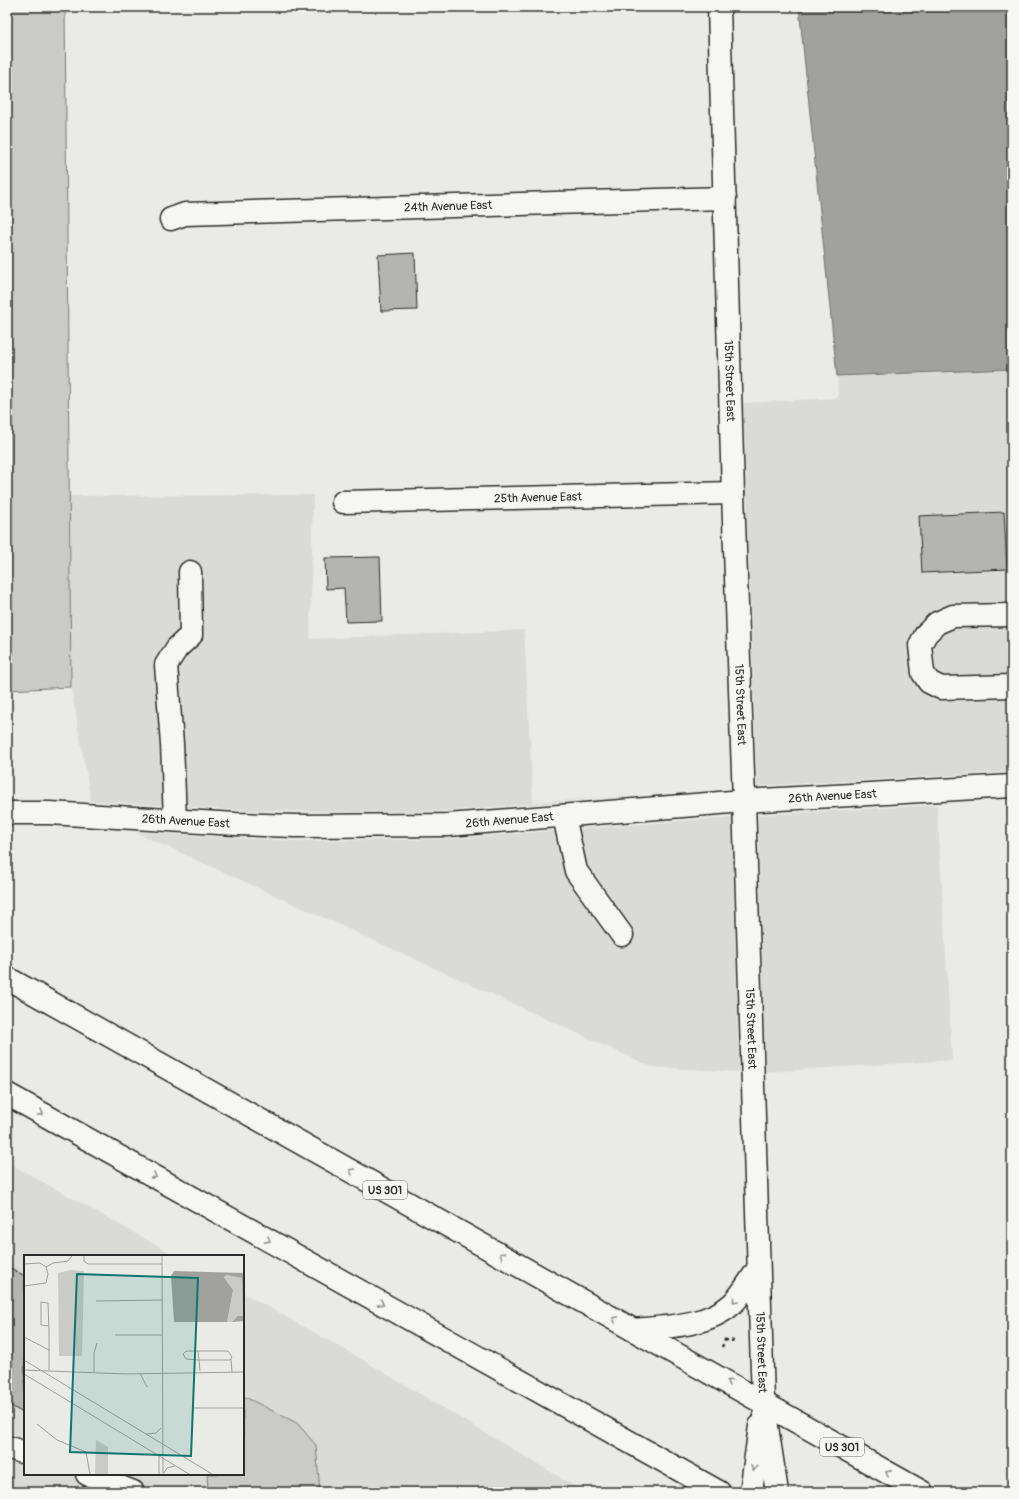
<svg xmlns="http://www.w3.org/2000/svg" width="1019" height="1499" font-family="Pangolin,sans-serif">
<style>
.built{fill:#dadad6}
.green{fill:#cacac7;stroke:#7a7a79}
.water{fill:#a1a19e;stroke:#727270}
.building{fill:#b4b4b1;stroke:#2b2b2b}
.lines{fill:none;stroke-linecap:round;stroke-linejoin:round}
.minor-casing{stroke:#2b2b2b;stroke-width:25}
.major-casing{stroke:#2b2b2b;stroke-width:25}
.path{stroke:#2b2b2b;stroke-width:2.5;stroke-dasharray:3 3;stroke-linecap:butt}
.minor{stroke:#f6f6f2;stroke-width:22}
.major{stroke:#f6f6f2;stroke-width:22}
.oneway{stroke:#90908e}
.labels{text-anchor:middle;stroke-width:4;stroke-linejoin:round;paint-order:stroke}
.shield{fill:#f6f6f2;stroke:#686867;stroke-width:1}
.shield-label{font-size:11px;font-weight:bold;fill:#2b2b2b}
.street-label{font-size:12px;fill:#2b2b2b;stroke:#f6f6f2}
.inset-road{fill:none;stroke:#9e9e9b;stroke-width:1}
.view{fill:#0f766e;fill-opacity:0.15;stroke:#0f766e;stroke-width:2}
.inset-edge{fill:none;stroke:#2b2b2b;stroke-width:2}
</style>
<rect width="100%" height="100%" fill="#eaeae6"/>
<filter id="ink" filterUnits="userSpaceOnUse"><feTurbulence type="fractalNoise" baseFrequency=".025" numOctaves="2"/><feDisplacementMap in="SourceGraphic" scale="8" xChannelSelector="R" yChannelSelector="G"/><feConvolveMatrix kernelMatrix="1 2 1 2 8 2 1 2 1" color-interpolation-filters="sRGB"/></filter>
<g filter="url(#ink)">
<!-- built -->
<g class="built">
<path d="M1012,369v403l-255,14 -14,-383 95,-5 -1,-22z"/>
<path d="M313,495l-3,144 214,-9 9,172 106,-7 -192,16 -88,1 -123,-2 -145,-9 -20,-114 -2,-191z"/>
<path d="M937,805l15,255 -187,12 -7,-257z"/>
<path d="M732,817l7,255 -87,-5 -517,-235 160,9 153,-2z"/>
<path d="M7,1162l169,94h-151v218h182l1,18h-201z"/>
<path d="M243,1293l120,67 221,132h-264l-4,-48 -19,-21 -54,-27z"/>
</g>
<!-- green -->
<g class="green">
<path d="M7,7h58l6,680 -64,3z"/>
<path d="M243,1396l54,27 19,22 4,47h-112l-1,-18h36z"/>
</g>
<!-- water -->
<path class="water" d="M799,7h213v362l-175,7z"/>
<!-- building -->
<g class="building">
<path d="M415,253l2,57 -36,1 -3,-56z"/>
<path d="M1004,512l3,57 -85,4 -3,-57z"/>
<path d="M380,557l2,64 -36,1 -2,-34 -18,1 -1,-31z"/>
<path d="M7,1266l18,10v138l-18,-10z"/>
</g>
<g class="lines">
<!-- minor casing -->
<g class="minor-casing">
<g id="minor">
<path id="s1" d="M171,219l14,-5 540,-16"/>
<path id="s2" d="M343,502l390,-9"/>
<path d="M1012,615l-59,1 -16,7 -11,11 -6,11 3,28 6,9 12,6 71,-2"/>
<path id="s3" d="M7,813h42l187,11 59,2 153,-1 296,-24 268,-15"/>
<path d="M564,816l12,55 46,64"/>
<path d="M175,820l-3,-76 -6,-79 11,-17 14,-13 -1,-63"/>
<path d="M7,1447l18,6"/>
<path d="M87,1474l46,18"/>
</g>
</g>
<!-- major casing -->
<g class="major-casing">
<g id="major">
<path id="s4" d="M719,7l14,486 11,308 19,600 14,91"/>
<path d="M7,978l915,514"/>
<path d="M7,1094l712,398"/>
<path d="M634,1330c31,-3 74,-4 98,-26 9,-8 19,-25 26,-35"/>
<path d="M751,1492l9,-66"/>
</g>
</g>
<!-- path -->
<g class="path">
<path d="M725,1340l10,1"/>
<path d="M722,1347l3,-7 -1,-4"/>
</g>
<!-- minor -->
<use href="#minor" class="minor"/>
<!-- major -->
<use href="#major" class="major"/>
</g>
<!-- one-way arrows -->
<defs><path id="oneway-chevron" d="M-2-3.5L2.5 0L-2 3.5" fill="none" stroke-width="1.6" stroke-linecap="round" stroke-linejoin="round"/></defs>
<g class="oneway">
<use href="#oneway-chevron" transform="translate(41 1113) rotate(29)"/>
<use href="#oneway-chevron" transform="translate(352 1171) rotate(-151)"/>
<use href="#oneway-chevron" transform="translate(154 1176) rotate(29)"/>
<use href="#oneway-chevron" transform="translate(268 1240) rotate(29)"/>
<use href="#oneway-chevron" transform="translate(502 1255) rotate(-151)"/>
<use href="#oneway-chevron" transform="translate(735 1300) rotate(130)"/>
<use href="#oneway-chevron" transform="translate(381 1303) rotate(29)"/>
<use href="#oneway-chevron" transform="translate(615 1319) rotate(-151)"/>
<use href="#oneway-chevron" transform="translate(729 1382) rotate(-151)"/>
<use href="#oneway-chevron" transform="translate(754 1468) rotate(97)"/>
<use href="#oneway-chevron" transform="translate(888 1473) rotate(-151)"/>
</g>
</g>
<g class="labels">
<!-- shield labels -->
<g class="shield">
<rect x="363" y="1181" width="44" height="18" rx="3"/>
<rect x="820" y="1438" width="44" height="18" rx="3"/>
</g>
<g class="shield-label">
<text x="385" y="1194">US 301</text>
<text x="842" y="1451">US 301</text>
</g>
<!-- street labels -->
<g class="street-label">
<text dy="4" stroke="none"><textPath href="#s1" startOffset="278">24th Avenue East</textPath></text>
<text dy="4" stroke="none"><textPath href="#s4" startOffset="374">15th Street East</textPath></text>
<text dy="4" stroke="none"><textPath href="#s2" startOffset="195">25th Avenue East</textPath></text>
<text dy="4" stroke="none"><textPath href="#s4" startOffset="698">15th Street East</textPath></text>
<text dy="4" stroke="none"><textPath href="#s3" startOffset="827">26th Avenue East</textPath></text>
<text dy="4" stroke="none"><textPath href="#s3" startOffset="503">26th Avenue East</textPath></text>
<text dy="4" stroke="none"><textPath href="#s3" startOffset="179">26th Avenue East</textPath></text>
<text dy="4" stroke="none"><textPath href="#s4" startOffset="1022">15th Street East</textPath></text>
<text dy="4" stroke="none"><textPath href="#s4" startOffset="1346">15th Street East</textPath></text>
</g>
</g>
<!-- overview -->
<g transform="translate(24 1255)">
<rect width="220" height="220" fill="#eaeae6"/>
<path d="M47,15l13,1 -2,85h-23l-1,-83zM202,20l16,3 1,39 -11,5h-5l6,-32 -9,-14zM72,185l12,7v27h-13z" fill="#cacac7"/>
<path d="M150,16l70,2v48l-12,1 6,-6h5l-1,-38 -16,-3 -2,2 9,13 -6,32h-53l-3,-46z" fill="#a1a19e"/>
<path class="inset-road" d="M60,1v5l4,3h74M138,1l1,218M0,9l16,-1 6,4 2,7 -2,9 -22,3M22,12l7,-4 15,-2 4,-5M72,46l66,-1M91,80h47M0,82l25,13v20M25,95v-19l-1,-28 -7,-1v23l8,1M174,96l1,9h31l2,-3 -4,-6h-41l-2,1 -2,2 3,5 13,1 1,11M207,104l1,13M0,105l188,114M0,115l102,4 118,-2M70,117v-19l3,-10M116,118l7,14M0,119l165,100M170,153h50M13,169l20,16 29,12 4,22M122,179l10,-1 5,-5M140,218l3,-5 8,-2M135,219v-18"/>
<path class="view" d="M53,19l121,4 -7,178 -121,-4z"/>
<rect width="220" height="220" class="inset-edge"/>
</g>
<!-- margin -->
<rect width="1019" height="1499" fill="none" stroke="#f6f6f2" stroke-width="24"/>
<rect x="12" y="12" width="995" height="1475" fill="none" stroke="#2b2b2b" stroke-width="1.5" filter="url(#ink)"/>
</svg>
